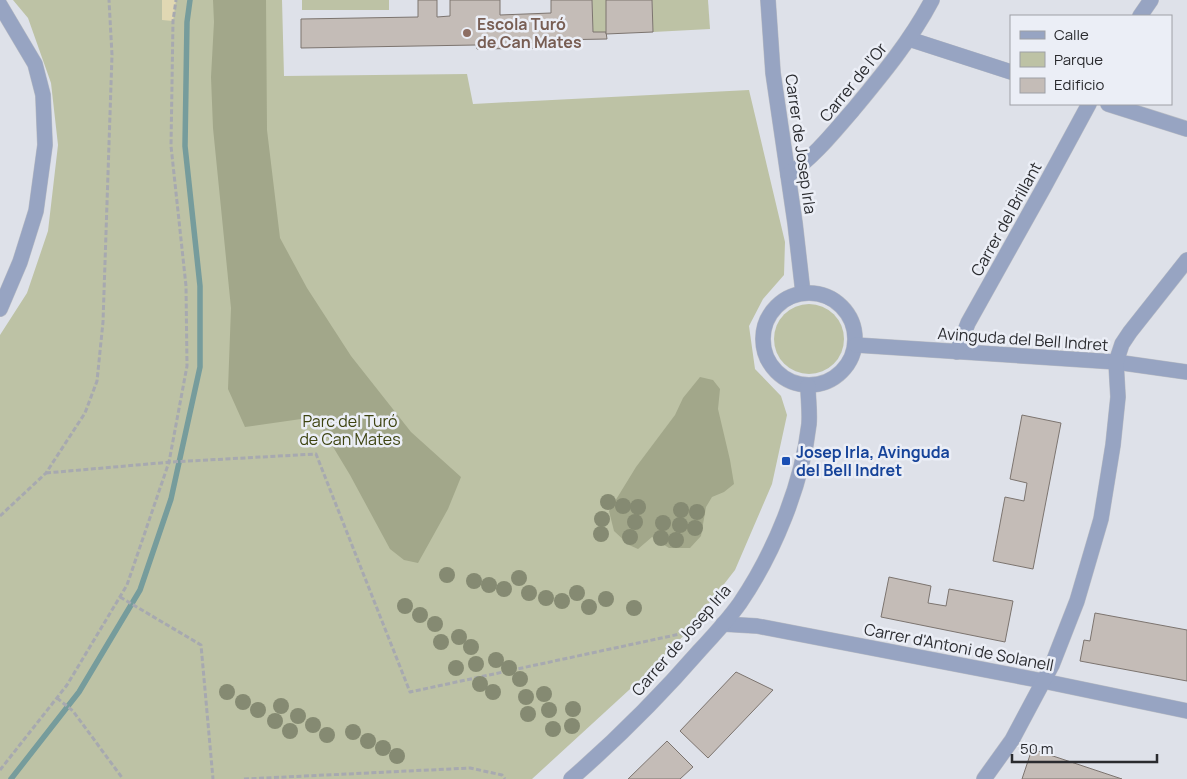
<svg xmlns="http://www.w3.org/2000/svg" width="1187" height="779" font-family="Manrope,sans-serif">
<style>
.green{fill:#bdc2a5}
.forest{fill:#a2a78a}
.sand{fill:#e1d8b3}
.lines{fill:none;stroke-linecap:round;stroke-linejoin:round}
.stream{stroke:#769c9c;stroke-width:5.5}
.building{fill:#c4bcb7;stroke:#7c746f}
.minor-casing{stroke:#babdc4;stroke-width:16}
.path{stroke:#a7a9b0;stroke-width:3;stroke-dasharray:5 2.5;stroke-linecap:butt}
.minor{stroke:#97a4c2;stroke-width:15}
.tree{fill:#858a72}
.education-dot{fill:#8d6e63;stroke:#ebeef6;stroke-width:2}
.transit-dot{fill:#1a4fb4;stroke:#ebeef6;stroke-width:2}
.labels{text-anchor:middle;stroke-width:5;stroke-linejoin:round;paint-order:stroke}
.education-label{font-size:16px;font-weight:bold;fill:#785e54;stroke:#ebeef6;text-anchor:start}
.street-label{font-size:16px;fill:#2a2b2f;stroke:#ebeef6}
.park-label{font-size:16px;fill:#3d4310;stroke:#ebeef6}
.transit-label{font-size:16px;font-weight:bold;fill:#164399;stroke:#ebeef6;text-anchor:start}
</style>
<rect width="100%" height="100%" fill="#dee1e9"/>
<!-- green -->
<g class="green">
<path d="M13,0h269l2,76 183,-2 6,30 276,-14 36,152 -1,33 -21,24 -14,27 6,43 26,27 6,19 -15,69 -37,86 -49,63 -33,35 -121,111h-532v-444l27,-42 21,-62 10,-86 -7,-62 -23,-65z"/>
<rect x="302" y="0" width="87" height="10"/>
<path d="M592,0h14v32h-13z"/>
<path d="M652,0h56l2,29 -57,3z"/>
<circle cx="809" cy="339" r="35"/>
</g>
<!-- forest -->
<g class="forest">
<path d="M213,0h53l1,130 13,108 27,50 44,68 60,76 50,45 -13,32 -30,54 -14,-3 -14,-11 -40,-74 -35,-58 -70,10 -17,-38 3,-81 -18,-180 -2,-51 3,-55z"/>
<path d="M700,377l13,3 7,9 -2,20 12,51 4,24 -10,8 -12,5 -6,10 -5,29 -11,12h-21l-17,-11 -14,12 -9,-4 -15,-14 -5,-20 27,-44 39,-52 8,-17z"/>
</g>
<!-- sand -->
<path class="sand" d="M162,0h14l-3,21 -11,-1z"/>
<g class="lines">
<!-- stream -->
<path class="stream" d="M11,779l68,-87 61,-102 31,-91 29,-132v-81l-15,-140 2,-124 3,-22"/>
</g>
<!-- building -->
<g class="building">
<path d="M418,0h19v17l13,-1v-16h50v15l51,-2v-13h41l1,32h13l1,7 -54,1v8l-76,1 -1,-4 -175,3v-29l117,-2z"/>
<path d="M606,0h46l1,32 -47,2z"/>
<path d="M1022,415l39,8 -28,146 -40,-8 12,-64 19,4 3,-18 -17,-4z"/>
<path d="M889,577l42,9 -3,17 18,3 3,-17 64,12 -8,41 -124,-25z"/>
<path d="M1095,613l92,17v51l-107,-20 4,-21 6,1z"/>
<path d="M736,672l37,18 -65,68 -28,-27z"/>
<path d="M667,741l26,26 -13,12h-52z"/>
<path d="M1032,749l90,30h-100z"/>
</g>
<g class="lines">
<!-- minor casing -->
<g class="minor-casing">
<g id="minor">
<path d="M768,0l5,73 22,150 8,70"/>
<path d="M0,5l35,59 8,31 2,50 -9,66 -16,51 -20,47"/>
<path d="M1140,16l11,-16"/>
<path d="M909,39l102,33"/>
<path d="M1108,104l79,25"/>
<path d="M788,175c26,-18 45,-42 65,-65 29,-35 58,-70 79,-110"/>
<circle cx="809" cy="339" r="46"/>
<path d="M856,345l260,17 71,10"/>
<path d="M957,352l11,-29 76,-136 45,-83"/>
<path d="M723,624l34,2 286,55 144,30"/>
<path d="M571,779c46,-40 89,-83 129,-129 14,-15 28,-30 40,-47 34,-50 62,-118 69,-179 1,-13 -1,-26 -1,-38"/>
<path d="M984,779l28,-39 40,-75 25,-64 24,-82 12,-74 5,-48 -2,-35 6,-18 8,-12 57,-72"/>
</g>
</g>
<!-- path -->
<g class="path">
<path d="M46,473l125,-11 145,-8 94,238 284,-61"/>
<path d="M0,516l46,-43 39,-60 12,-32 6,-59 9,-267 -3,-55"/>
<path d="M120,597l81,48 12,134"/>
<path d="M57,698l16,13 50,68"/>
<path d="M0,770l67,-85 60,-100 42,-123 18,-96 -1,-80 -15,-140 2,-125 3,-21"/>
<path d="M244,779l226,-11 32,7 3,4"/>
</g>
<!-- minor -->
<use href="#minor" class="minor"/>
</g>
<!-- trees -->
<g class="tree">
<circle cx="608" cy="502" r="8"/>
<circle cx="623" cy="506" r="8"/>
<circle cx="638" cy="507" r="8"/>
<circle cx="681" cy="510" r="8"/>
<circle cx="697" cy="512" r="8"/>
<circle cx="602" cy="519" r="8"/>
<circle cx="635" cy="522" r="8"/>
<circle cx="663" cy="523" r="8"/>
<circle cx="680" cy="525" r="8"/>
<circle cx="695" cy="528" r="8"/>
<circle cx="601" cy="534" r="8"/>
<circle cx="630" cy="537" r="8"/>
<circle cx="661" cy="538" r="8"/>
<circle cx="676" cy="540" r="8"/>
<circle cx="447" cy="575" r="8"/>
<circle cx="519" cy="578" r="8"/>
<circle cx="474" cy="581" r="8"/>
<circle cx="489" cy="585" r="8"/>
<circle cx="504" cy="589" r="8"/>
<circle cx="529" cy="593" r="8"/>
<circle cx="577" cy="593" r="8"/>
<circle cx="546" cy="598" r="8"/>
<circle cx="606" cy="599" r="8"/>
<circle cx="562" cy="601" r="8"/>
<circle cx="405" cy="606" r="8"/>
<circle cx="589" cy="607" r="8"/>
<circle cx="634" cy="608" r="8"/>
<circle cx="420" cy="615" r="8"/>
<circle cx="435" cy="624" r="8"/>
<circle cx="459" cy="637" r="8"/>
<circle cx="441" cy="642" r="8"/>
<circle cx="471" cy="647" r="8"/>
<circle cx="496" cy="660" r="8"/>
<circle cx="476" cy="664" r="8"/>
<circle cx="456" cy="668" r="8"/>
<circle cx="509" cy="668" r="8"/>
<circle cx="520" cy="679" r="8"/>
<circle cx="480" cy="684" r="8"/>
<circle cx="227" cy="692" r="8"/>
<circle cx="493" cy="692" r="8"/>
<circle cx="544" cy="694" r="8"/>
<circle cx="526" cy="697" r="8"/>
<circle cx="243" cy="702" r="8"/>
<circle cx="281" cy="706" r="8"/>
<circle cx="573" cy="709" r="8"/>
<circle cx="258" cy="710" r="8"/>
<circle cx="549" cy="710" r="8"/>
<circle cx="528" cy="714" r="8"/>
<circle cx="298" cy="716" r="8"/>
<circle cx="275" cy="721" r="8"/>
<circle cx="313" cy="725" r="8"/>
<circle cx="572" cy="726" r="8"/>
<circle cx="553" cy="729" r="8"/>
<circle cx="290" cy="731" r="8"/>
<circle cx="353" cy="732" r="8"/>
<circle cx="327" cy="735" r="8"/>
<circle cx="368" cy="741" r="8"/>
<circle cx="383" cy="748" r="8"/>
<circle cx="397" cy="756" r="8"/>
</g>
<!-- markers -->
<circle class="education-dot" cx="467" cy="33" r="5"/>
<rect class="transit-dot" x="781" y="456" width="10" height="10" rx="2.5"/>
<g class="labels">
<!-- education labels -->
<g class="education-label">
<text x="477" y="30">Escola Turó<tspan x="477" dy="18">de Can Mates</tspan></text>
</g>
<!-- street labels -->
<g class="street-label">
<text transform="translate(853 82) rotate(-51)" y="6">Carrer de l'Or</text>
<text transform="translate(801 144) rotate(82)" y="6">Carrer de Josep Irla</text>
<text transform="translate(1006 219) rotate(-61)" y="6">Carrer del Brillant</text>
<text transform="translate(1023 339) rotate(4)" y="6">Avinguda del Bell Indret</text>
<text transform="translate(681 640) rotate(-49)" y="6">Carrer de Josep Irla</text>
<text transform="translate(959 647) rotate(11)" y="6">Carrer d'Antoni de Solanell</text>
</g>
<!-- park labels -->
<g class="park-label">
<text x="350" y="427">Parc del Turó<tspan x="350" dy="18">de Can Mates</tspan></text>
</g>
<!-- transit labels -->
<g class="transit-label">
<text x="796" y="458">Josep Irla, Avinguda<tspan x="796" dy="18">del Bell Indret</tspan></text>
</g>
</g>
<!-- legend -->
<rect x="1010" y="15" width="162" height="90" fill="#ebeef6" stroke="#9ea0a6"/>
<rect x="1020" y="31" width="25" height="8" fill="#97a4c2" stroke="#9ea0a6"/>
<text x="1054" y="40" font-size="15" fill="#2a2b2f">Calle</text>
<rect x="1020" y="52" width="25" height="15" fill="#bdc2a5" stroke="#9ea0a6"/>
<text x="1054" y="65" font-size="15" fill="#2a2b2f">Parque</text>
<rect x="1020" y="78" width="25" height="15" fill="#c4bcb7" stroke="#9ea0a6"/>
<text x="1054" y="90" font-size="15" fill="#2a2b2f">Edificio</text>
<!-- scale -->
<path d="M1012 754v8h145v-8" fill="none" stroke="#2a2b2f" stroke-width="2.5"/>
<text x="1020" y="754" font-size="15" fill="#2a2b2f" stroke="#ebeef6" stroke-width="4" paint-order="stroke">50 m</text>
</svg>
